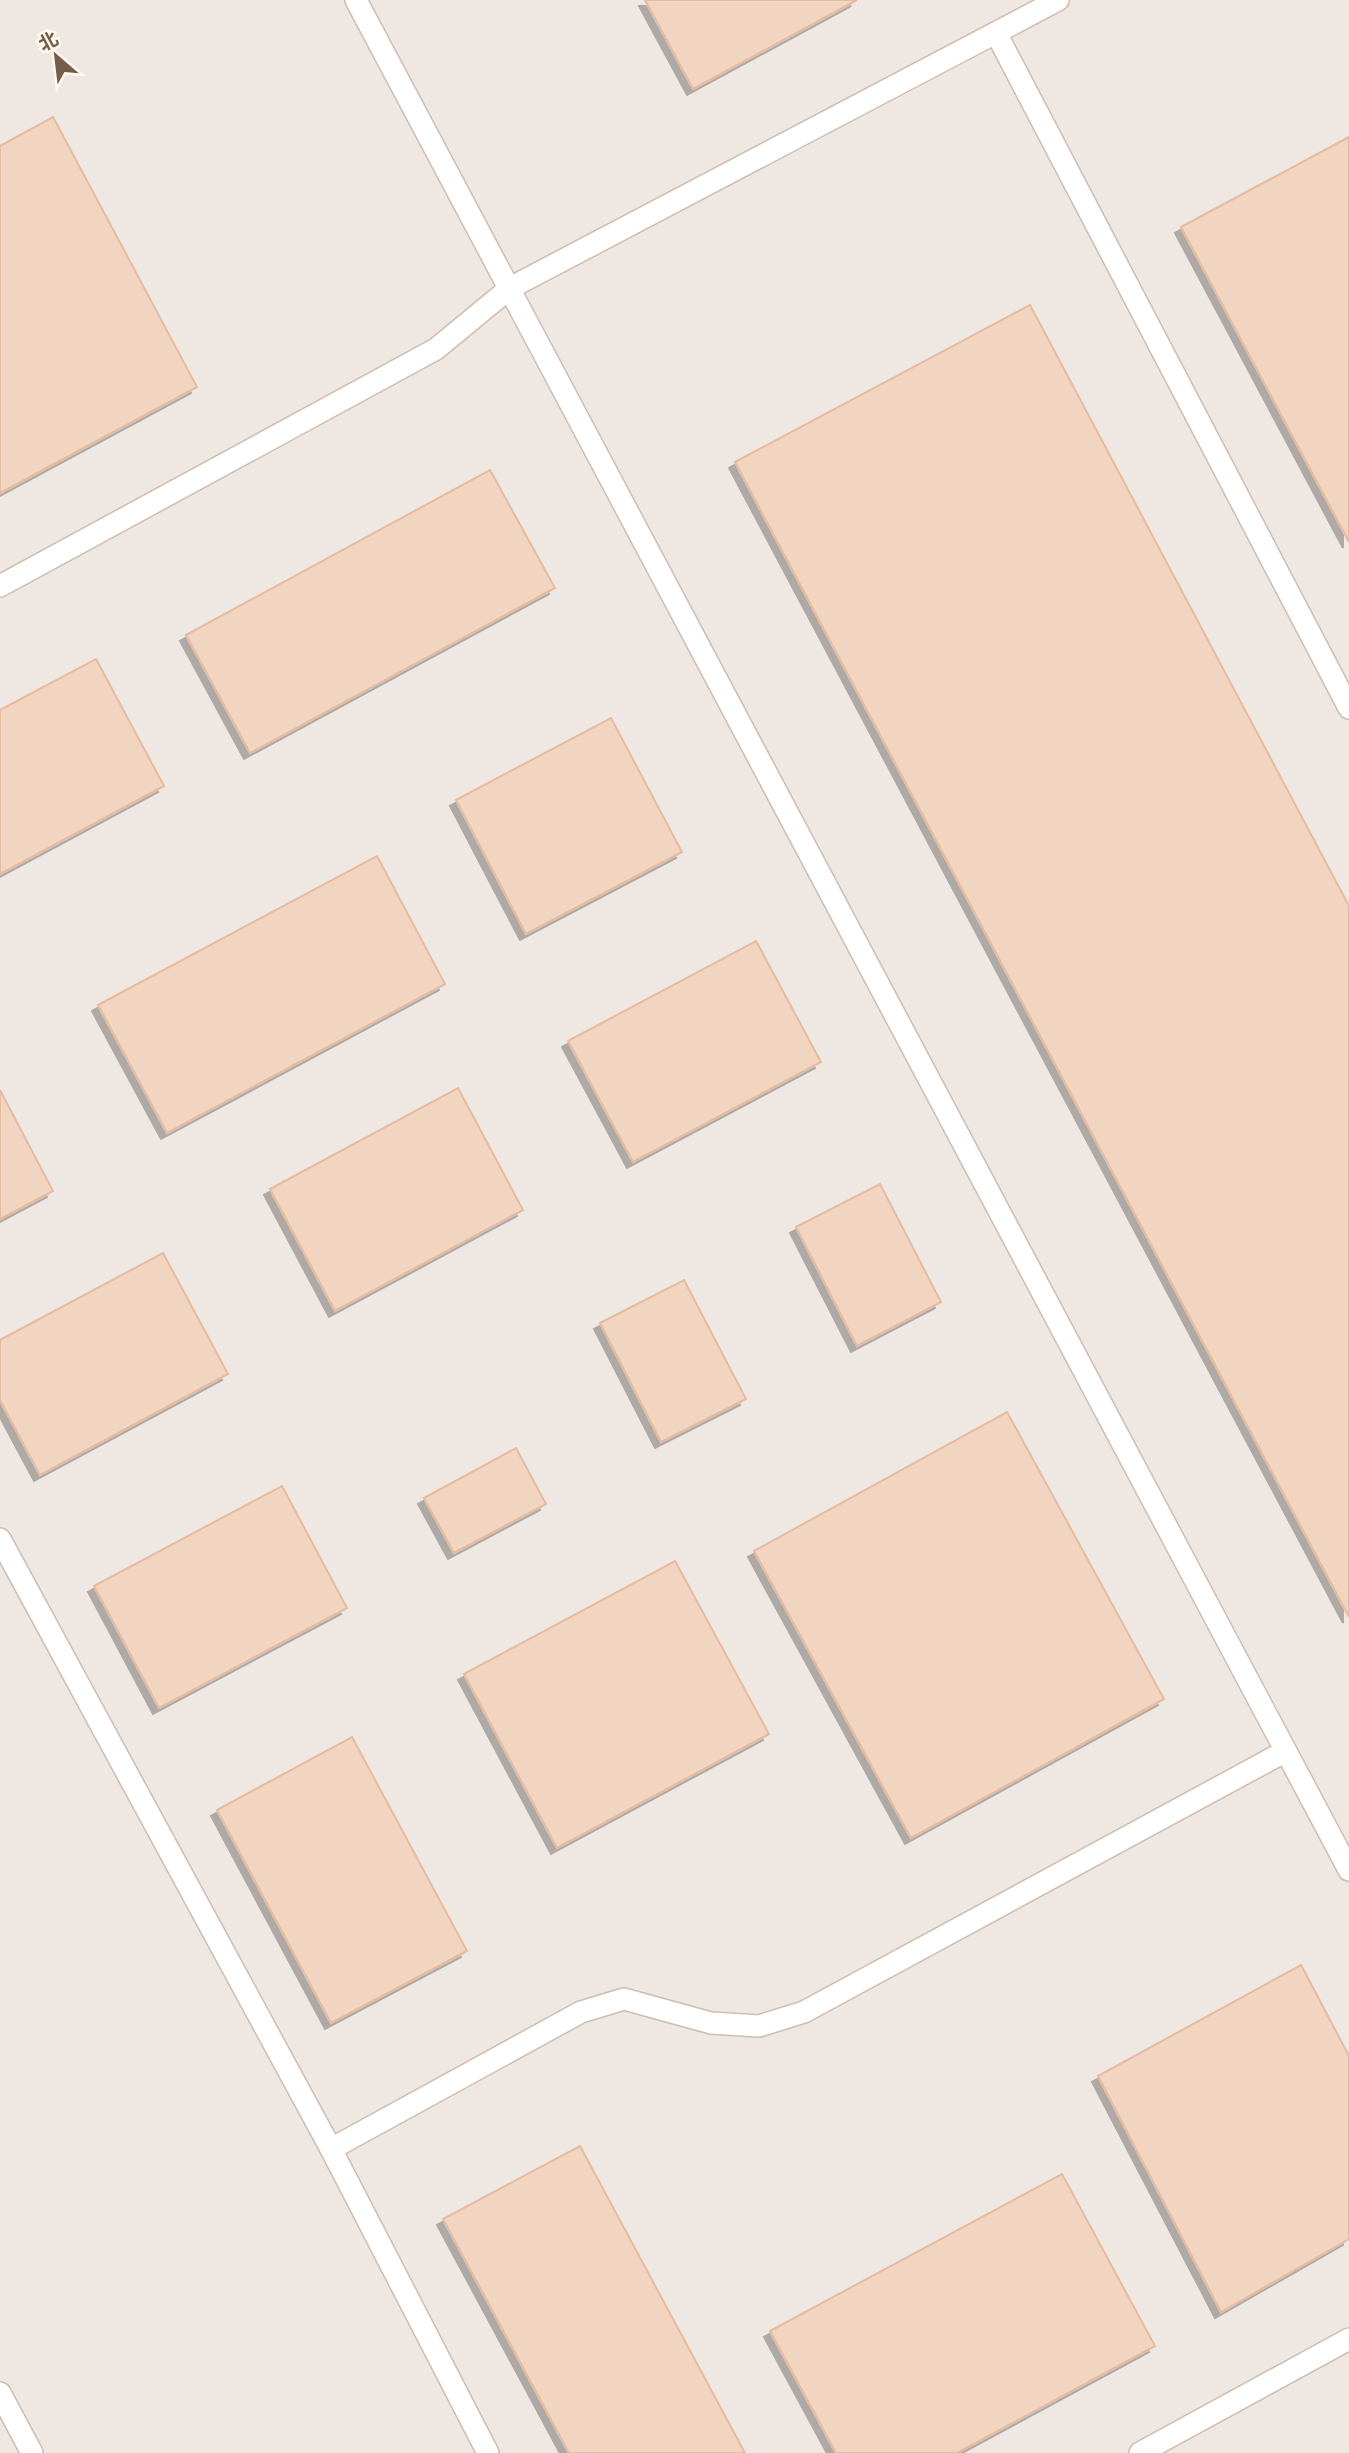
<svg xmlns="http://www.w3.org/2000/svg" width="1349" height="2453" font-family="Rubik,'Noto Sans SC',sans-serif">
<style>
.industrial{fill:#eee7e2}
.building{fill:#f2d5c0;stroke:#e5bba0;stroke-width:2;filter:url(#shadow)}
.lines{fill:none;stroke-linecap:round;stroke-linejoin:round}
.lane-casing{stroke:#cfbdad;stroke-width:24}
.lane{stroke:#fff;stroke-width:21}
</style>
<defs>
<filter id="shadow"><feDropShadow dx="-6" dy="6" stdDeviation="0" flood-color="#0004"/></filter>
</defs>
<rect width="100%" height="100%" fill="#fdf5e8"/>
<!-- industrial -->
<rect class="industrial" x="0" y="0" width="1349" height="2453"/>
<!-- building -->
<g class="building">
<path d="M645,0h212l-164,89z"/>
<path d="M53,117l144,270 -197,106v-347z"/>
<path d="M1349,137v405l-168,-315z"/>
<path d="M1030,305l319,601v711l-614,-1155z"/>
<path d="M490,470l65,118 -305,165 -64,-118z"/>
<path d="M96,659l68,127 -164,88v-164z"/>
<path d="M611,718l71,134 -156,82 -70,-134z"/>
<path d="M377,856l68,128 -278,149 -69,-128z"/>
<path d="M756,941l65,121 -188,100 -65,-121z"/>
<path d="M458,1088l65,122 -188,101 -65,-122z"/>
<path d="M0,1090l53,101 -53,28z"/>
<path d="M880,1184l61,118 -84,44 -61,-119z"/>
<path d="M163,1253l65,121 -188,101 -40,-75v-60z"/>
<path d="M684,1280l62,119 -85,43 -61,-119z"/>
<path d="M1007,1412l157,287 -253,139 -157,-287z"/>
<path d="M516,1448l30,56 -92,49 -30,-55z"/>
<path d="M282,1486l65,122 -188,100 -65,-122z"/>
<path d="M675,1561l94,173 -212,114 -93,-174z"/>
<path d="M352,1737l115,214 -136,72 -114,-213z"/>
<path d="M1301,1965l48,91v183l-128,73 -123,-236z"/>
<path d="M580,2146l165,307h-176l-126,-234z"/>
<path d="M1062,2174l93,172 -198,107h-121l-66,-122z"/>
</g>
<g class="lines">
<!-- lane casing -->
<g class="lane-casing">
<g id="lane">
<path d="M356,0l993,1870"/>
<path d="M996,33l353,675"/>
<path d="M0,586l436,-237 74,-61 548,-288"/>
<path d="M0,1539l331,610 157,304"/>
<path d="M331,2149l250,-137 43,-13 87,24 48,3 45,-14 480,-260"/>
<path d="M0,2393l32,60"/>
<path d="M1140,2453l209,-114"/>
</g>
</g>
<!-- lane -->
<use href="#lane" class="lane"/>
</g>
<!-- north arrow -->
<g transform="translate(56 56) rotate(332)" stroke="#fff9ef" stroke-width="5" paint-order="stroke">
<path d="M0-5L12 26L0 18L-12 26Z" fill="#785c4b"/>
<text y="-10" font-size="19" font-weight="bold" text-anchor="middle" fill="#785c4b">北</text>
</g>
</svg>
